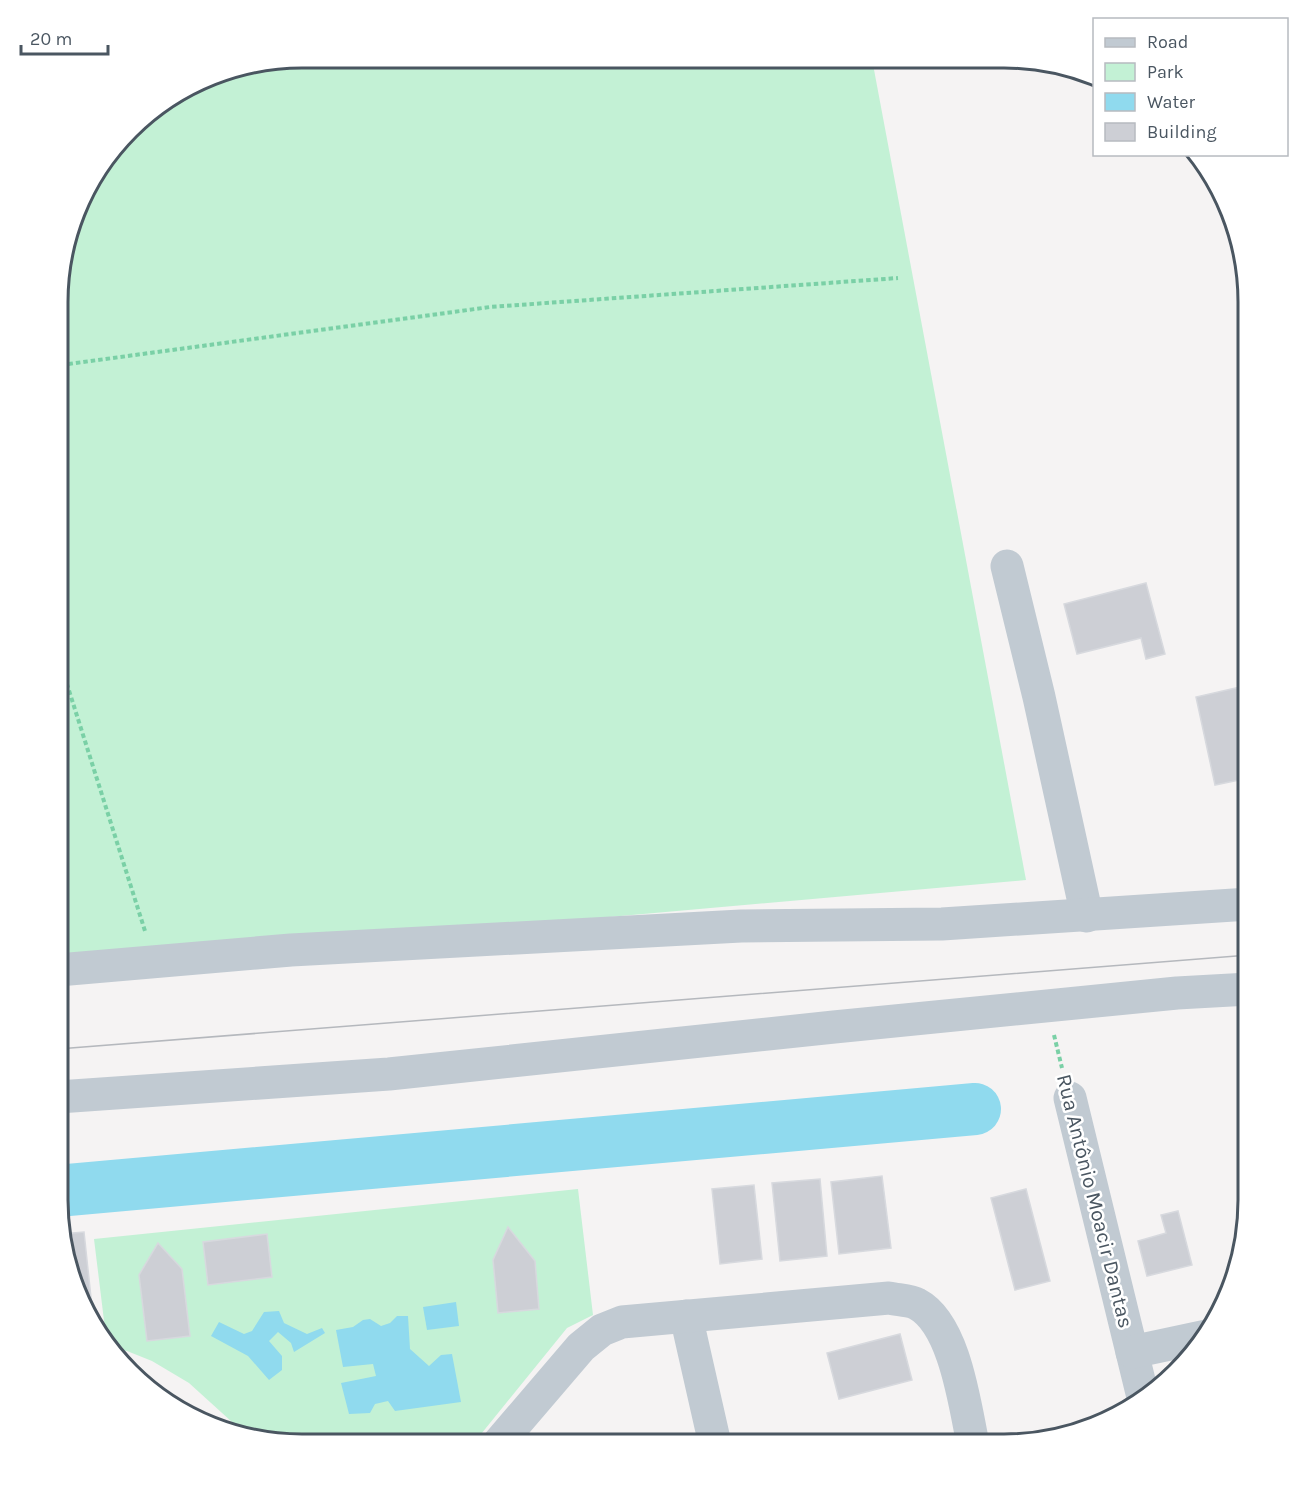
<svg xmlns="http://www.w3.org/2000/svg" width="1306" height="1502" font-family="Karla,sans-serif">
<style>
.green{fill:#c3f1d5}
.water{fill:#90daee}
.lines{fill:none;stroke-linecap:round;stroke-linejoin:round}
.river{stroke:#90daee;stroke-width:52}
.building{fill:#cdcfd5;stroke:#d7d9de;stroke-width:1.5}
.path{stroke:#7ad0a6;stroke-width:4;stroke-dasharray:4.5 3;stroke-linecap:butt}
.minor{stroke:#c1cad2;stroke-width:33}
.tram{stroke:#b5b8bd;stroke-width:1.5}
.labels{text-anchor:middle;stroke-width:5;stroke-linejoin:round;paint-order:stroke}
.street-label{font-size:21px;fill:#4a5661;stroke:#fff}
.rim{fill:none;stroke:#4a5661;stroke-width:3}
</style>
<rect width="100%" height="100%" fill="#f5f3f3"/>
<!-- green -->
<g class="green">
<path d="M302,57l570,2 154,821 -968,86 4,-712 28,-74 51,-62 82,-48z"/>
<path d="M578,1189l15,126 -26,13 -94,116h-188l-42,-12 -54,-49 -37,-22 -25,-10 -17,-2 -3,-4 -13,-106z"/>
</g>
<!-- water -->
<g class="water">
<path d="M456,1302l3,24 -32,4 -4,-23z"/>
<path d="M279,1311l5,12 23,11 15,-6 3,5 -31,19 -3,-9 -13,-11 -9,9 13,15v14l-13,10 -21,-24 -37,-20 8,-14 25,12 8,-3 12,-19z"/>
<path d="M397,1316h11l2,33 19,17 12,-11 11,-1 9,48 -66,9 -7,-10 -13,3 -5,9 -21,1 -8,-31 35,-7 -3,-12 -30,3 -7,-37 17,-3 10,-7 7,-1 11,7 9,-3z"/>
</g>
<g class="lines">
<!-- river -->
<path class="river" d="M57,1191l918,-82"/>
</g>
<!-- building -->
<g class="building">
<path d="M1146,583l19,71 -19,5 -5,-21 -64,16 -13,-50z"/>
<path d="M1249,685v93l-34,7 -19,-88z"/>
<path d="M882,1176l9,72 -52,6 -8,-72z"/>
<path d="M820,1179l7,77 -47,5 -8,-78z"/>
<path d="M754,1185l8,74 -42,5 -8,-75z"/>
<path d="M1026,1189l24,92 -35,9 -24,-92z"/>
<path d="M1178,1211l14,54 -45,11 -9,-35 28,-8 -5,-18z"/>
<path d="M508,1227l27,34 4,48 -41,4 -5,-53z"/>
<path d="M84,1232l8,75 -8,1 -19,-44 -4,-30z"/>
<path d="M267,1234l5,43 -64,8 -5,-43z"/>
<path d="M158,1243l24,26 8,67 -43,5 -8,-66z"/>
<path d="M900,1334l12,46 -73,19 -12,-46z"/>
<path d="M574,1437l2,7h-35z"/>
</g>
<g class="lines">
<!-- path -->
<g class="path">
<path d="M61,365l429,-58 408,-29"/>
<path d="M60,662l85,269"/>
<path d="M1054,1035l8,33"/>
</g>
<!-- minor -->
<g class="minor">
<path d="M1007,566l32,131 48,219"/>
<path d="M58,970l233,-20 450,-24 201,-2 307,-20"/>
<path d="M58,1097l331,-23 445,-47 343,-34 72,-4"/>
<path d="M1070,1098l73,299"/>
<path d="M686,1316l29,128"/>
<path d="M1132,1352l75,-16"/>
<path d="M498,1444l83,-97 21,-17 20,-8 267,-24c8,2 21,2 28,6 38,20 48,102 56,140"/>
</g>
<!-- tram -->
<path class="tram" d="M58,1049l1191,-94"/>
</g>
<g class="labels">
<!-- street labels -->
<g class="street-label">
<text transform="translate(1095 1201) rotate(76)" y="7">Rua Antônio Moacir Dantas</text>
</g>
</g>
<!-- crop -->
<path d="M0 0H1306V1502H0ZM302 68H1004A234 234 0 0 1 1238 302V1200A234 234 0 0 1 1004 1434H302A234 234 0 0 1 68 1200V302A234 234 0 0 1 302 68Z" fill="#fff" fill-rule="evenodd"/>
<path class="rim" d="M302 68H1004A234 234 0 0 1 1238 302V1200A234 234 0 0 1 1004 1434H302A234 234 0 0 1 68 1200V302A234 234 0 0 1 302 68Z"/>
<!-- legend -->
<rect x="1093" y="18" width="195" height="138" fill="#ffffff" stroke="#b7bbc0" stroke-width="1.5"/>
<rect x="1105" y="38" width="30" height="9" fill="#c1cad2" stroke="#b7bbc0" stroke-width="1.5"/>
<text x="1147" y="48" font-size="18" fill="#4a5661">Road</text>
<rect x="1105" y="63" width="30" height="18" fill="#c3f1d5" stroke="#b7bbc0" stroke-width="1.5"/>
<text x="1147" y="78" font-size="18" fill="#4a5661">Park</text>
<rect x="1105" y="93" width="30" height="18" fill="#90daee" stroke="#b7bbc0" stroke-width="1.5"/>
<text x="1147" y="108" font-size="18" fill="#4a5661">Water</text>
<rect x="1105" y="123" width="30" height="18" fill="#cdcfd5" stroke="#b7bbc0" stroke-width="1.5"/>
<text x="1147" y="138" font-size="18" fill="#4a5661">Building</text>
<!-- scale -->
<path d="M21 45v9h87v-9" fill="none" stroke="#4a5661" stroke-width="3"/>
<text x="30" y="45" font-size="18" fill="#4a5661" stroke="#ffffff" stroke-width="4.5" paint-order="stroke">20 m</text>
</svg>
